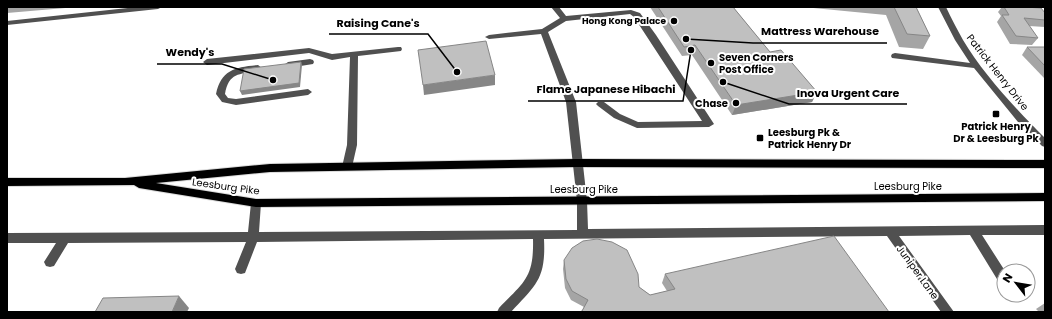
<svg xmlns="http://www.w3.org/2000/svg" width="1052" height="319" font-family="Poppins,sans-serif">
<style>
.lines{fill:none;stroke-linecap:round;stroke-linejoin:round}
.major-casing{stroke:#dbdbdb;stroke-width:2}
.minor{fill:#505050;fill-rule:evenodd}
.major{fill:#000;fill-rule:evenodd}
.wall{fill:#a5a5a5}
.shaded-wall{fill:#868686}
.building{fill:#c0c0c0;stroke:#868686}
.poi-dot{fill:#000;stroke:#fff;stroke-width:1.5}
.labels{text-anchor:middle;stroke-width:4;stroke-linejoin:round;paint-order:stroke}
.far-poi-label{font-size:9px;font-weight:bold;fill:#000;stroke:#fff;text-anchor:end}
.poi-label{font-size:10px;font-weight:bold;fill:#000;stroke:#fff;text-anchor:start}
.street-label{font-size:10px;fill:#000;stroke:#fff}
.leader{fill:none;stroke:#000;stroke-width:1.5}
.callout-dot{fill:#000;stroke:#fff;stroke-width:1.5}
.callout-label{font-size:11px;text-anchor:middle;font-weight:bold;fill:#000;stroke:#fff;stroke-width:4;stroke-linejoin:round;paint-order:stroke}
</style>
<rect width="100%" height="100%" fill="#fff"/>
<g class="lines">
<!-- major casing -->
<g class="major-casing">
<path id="major" d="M577,159l468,1v8l-468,-1 -307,5 -114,11 100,16 789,-6v8l-789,6 -117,-19 -5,-3 -127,1v-8h118l145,-14z"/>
</g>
<!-- minor -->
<g class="minor">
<path d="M137,7h25l-4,2 -151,16v-4z"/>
<path d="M551,7h8l7,9 65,-6 9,3 16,22 58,89 -5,3 -72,1 -23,-10 -16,-12 -2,-2 2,-2h6l16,12 18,8 64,-1 -68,-104 -4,-3 -64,7 -18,11 28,70 11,99 1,28 457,-4v10h-63l23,36 -1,14 -4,-1 -30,-49 -71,1 55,76h-13l-54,-76 -343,3c2,40 -8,46 -33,73h-14l2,-4c25,-26 35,-30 34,-69l-276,3 -12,31 -4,1 -4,-1 -2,-4 11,-27 -178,1 -14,23 -4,1 -4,-1 -2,-4 12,-19h-49v-10l241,-1 3,-29 1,-3 4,-1 4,1 1,3 -2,29 318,-2v-29l-11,-99 -25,-68 -52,5 -4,-2 4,-2 53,-6 18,-11z"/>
<path d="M938,7h8c5,11 11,22 17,33 20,34 54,70 82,98v9l-3,-1 -24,-24 -44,-54 -82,-10 -1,-2 1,-2 3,-1 75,10 -15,-23z"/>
<path d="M398,47h3l1,2 -1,2 -43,5 -1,89 -5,22 -1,3h-8l-1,-3 5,-22 3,-88 -18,3 -23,-7 -102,12 -4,-3 4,-3 102,-11 23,6z"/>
<path d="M310,59l3,1 1,2 -1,2 -25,4 -4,-3 4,-3z"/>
<path d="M258,65l4,3 -1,2c-19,5 -32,0 -36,24l3,4 8,1 72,-10 4,3 -4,3 -72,10 -14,-3 -6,-8c5,-24 19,-27 42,-29z"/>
</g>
<!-- major -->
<use href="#major" class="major"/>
</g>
<!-- wall -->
<g class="wall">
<path d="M7,7h70l-70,6z"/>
<path d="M650,7h83l37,45 47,40 -5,10 -80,13 -40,-60 -10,1z"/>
<path d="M803,7h113l14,29 -7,13 -24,-2 -13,-32z"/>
<path d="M1002,7h22l21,6v14l-16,-1 9,12 -6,7 -22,-1 -13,-22 4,-6 -3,-4z"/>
<path d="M1027,47h18v32l-23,-24z"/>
<path d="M564,260l75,27 11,8 17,-4 -5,-8 3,-9 224,38 -307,-1 2,-4 -13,-7 -6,-12 -2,-19z"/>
<path d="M1045,303v9h-6l-3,-3z"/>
</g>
<!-- shaded-wall -->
<g class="shaded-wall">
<path d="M301,62l1,3 -2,22 -58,8 -2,-4z"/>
<path d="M495,75v10l-71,10 -1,-10z"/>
<path d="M817,92l-5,10 -80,13 4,-10z"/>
<path d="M179,296l10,12 -2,4h-15z"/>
</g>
<!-- building -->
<g class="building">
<path d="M658,7h75l37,45 11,-2 36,42 -81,13 -41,-60 -11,2z"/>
<path d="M894,7h22l14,29 -23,-2z"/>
<path d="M1004,7h20l17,1 4,5v7l-21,-2 14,20 -22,-2 -14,-21h7z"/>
<path d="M486,41l9,34 -72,10 -5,-35z"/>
<path d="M1027,47h18v19z"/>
<path d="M301,62l-2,21 -59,8 4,-22z"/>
<path d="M834,236l55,76h-309l2,-1 6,-11 -16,-9 -6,-12 -2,-19 8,-12 11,-7 14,-2 15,3 15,8 11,24 1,13 11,8 25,-6 -10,-15z"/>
<path d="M179,296l-7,16h-77l8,-14z"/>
</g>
<!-- markers -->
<g class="poi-dot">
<circle cx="674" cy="21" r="4"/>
<circle cx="711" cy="63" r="4"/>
<circle cx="736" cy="103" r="4"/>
<rect x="992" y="110" width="8" height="8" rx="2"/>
<rect x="756" y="134" width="8" height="8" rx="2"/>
</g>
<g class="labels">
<!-- far-poi labels -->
<g class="far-poi-label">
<text x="666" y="24">Hong Kong Palace</text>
</g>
<!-- poi labels -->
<g class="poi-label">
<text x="719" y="61">Seven Corners<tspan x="719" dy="12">Post Office</tspan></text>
<text x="728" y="107" text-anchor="end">Chase</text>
<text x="996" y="130" text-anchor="middle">Patrick Henry<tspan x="996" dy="12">Dr &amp; Leesburg Pk</tspan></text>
<text x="768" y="136">Leesburg Pk &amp;<tspan x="768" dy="12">Patrick Henry Dr</tspan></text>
</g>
<!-- street labels -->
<g class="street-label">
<text transform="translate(998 72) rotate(52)" y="4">Patrick Henry Drive</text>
<text transform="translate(226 186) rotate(8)" y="4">Leesburg Pike</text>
<text x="908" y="190">Leesburg Pike</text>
<text x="584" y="193">Leesburg Pike</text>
<text transform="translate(918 272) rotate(54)" y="4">Juniper Lane</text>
</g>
</g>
<!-- callouts -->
<path class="leader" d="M457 72L428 34H329M686 39L753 43H887M273 80L222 64H157M691 50L683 101H528M723 82L789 104H907"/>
<g class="callout-dot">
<circle cx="457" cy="72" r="4"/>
<circle cx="686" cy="39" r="4"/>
<circle cx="273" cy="80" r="4"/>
<circle cx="691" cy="50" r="4"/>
<circle cx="723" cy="82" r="4"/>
</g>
<g class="callout-label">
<text x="378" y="27">Raising Cane's</text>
<text x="820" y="35">Mattress Warehouse</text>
<text x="190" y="56">Wendy's</text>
<text x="606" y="93">Flame Japanese Hibachi</text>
<text x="848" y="97">Inova Urgent Care</text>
</g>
<!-- border -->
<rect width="1052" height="319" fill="none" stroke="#000000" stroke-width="16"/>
<!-- north arrow -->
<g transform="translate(1016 283) rotate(301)"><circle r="19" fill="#ffffff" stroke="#999999"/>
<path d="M0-3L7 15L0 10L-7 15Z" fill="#000000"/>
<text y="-6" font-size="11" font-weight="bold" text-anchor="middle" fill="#000000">N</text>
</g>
</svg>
